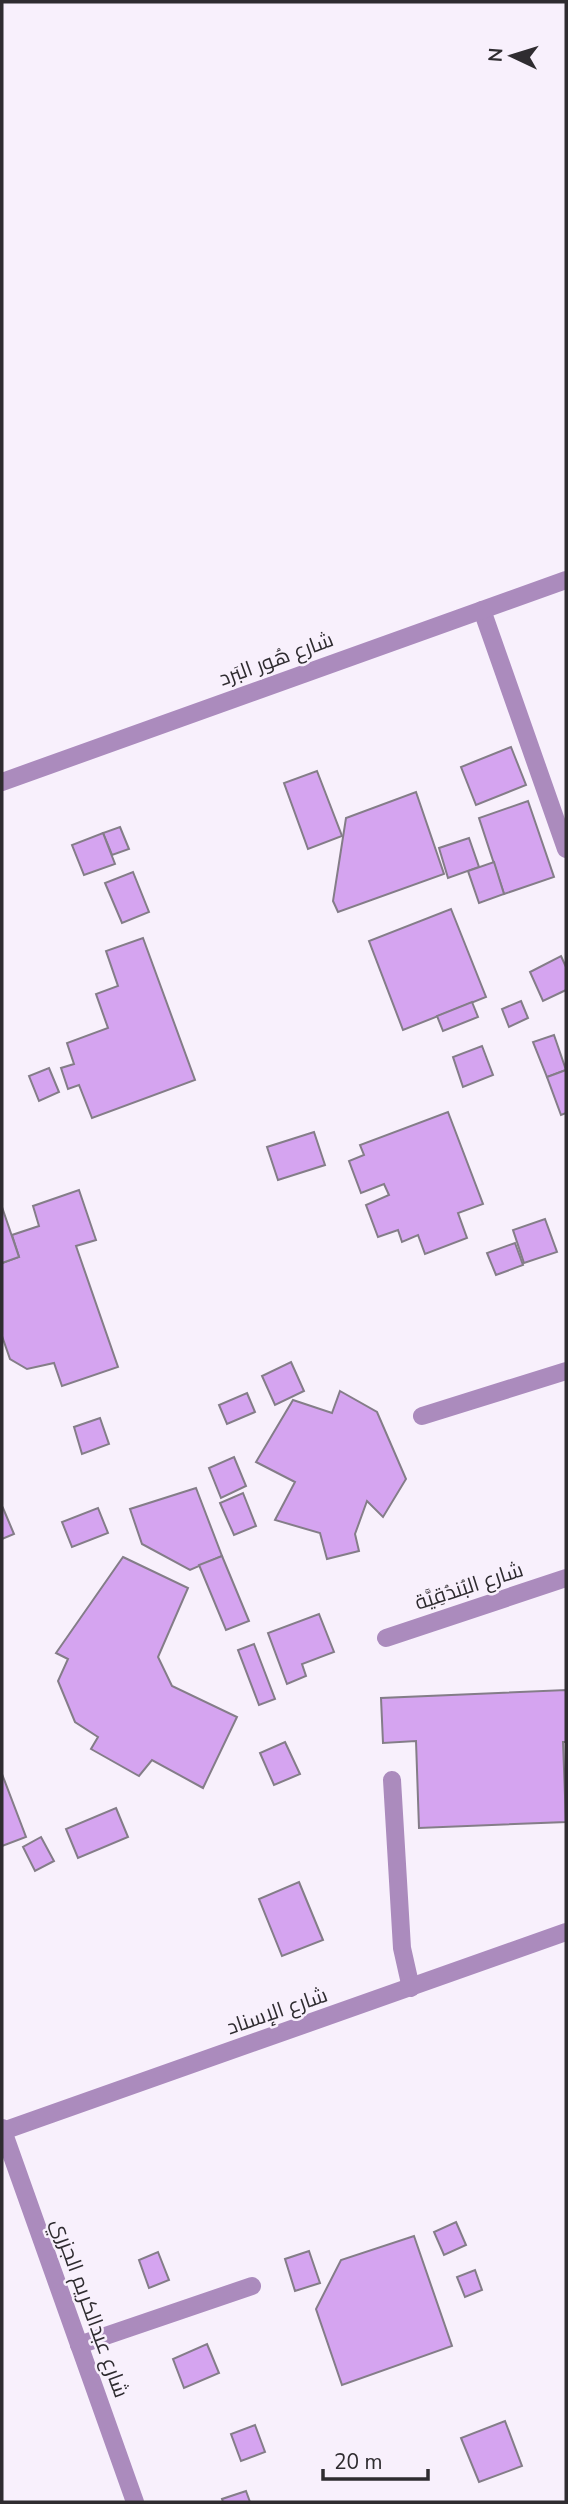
<svg xmlns="http://www.w3.org/2000/svg" width="568" height="2504" font-family="'Nunito Sans',Cairo,sans-serif">
<style>
.building{fill:#d5a4f0;stroke:#847d88;stroke-width:2}
.lines{fill:none;stroke-linecap:round;stroke-linejoin:round}
.lane{stroke:#ab8bbd;stroke-width:18}
.street{stroke:#ab8bbd;stroke-width:18}
.labels{text-anchor:middle;stroke-width:5;stroke-linejoin:round;paint-order:stroke}
.street-label{font-size:21px;fill:#2f2c30;stroke:#f8f0fc}
</style>
<rect width="100%" height="100%" fill="#f8f0fc"/>
<!-- building -->
<g class="building">
<path d="M511,747l15,38 -50,20 -15,-38z"/>
<path d="M317,771l25,65 -34,13 -24,-66z"/>
<path d="M416,792l28,82 -106,38 -5,-11 13,-83z"/>
<path d="M528,801l26,76 -50,17 -25,-76z"/>
<path d="M120,827l9,22 -17,6 -9,-22z"/>
<path d="M103,833l12,31 -31,11 -12,-30z"/>
<path d="M469,838l10,29 -31,11 -9,-30z"/>
<path d="M494,862l10,32 -25,9 -11,-32z"/>
<path d="M133,872l16,40 -27,11 -17,-40z"/>
<path d="M451,909l35,88 -83,33 -34,-89z"/>
<path d="M143,938l52,142 -103,38 -13,-33 -11,4 -7,-21 13,-4 -7,-21 41,-15 -12,-34 22,-8 -12,-35z"/>
<path d="M561,956l5,11v23l-23,11 -13,-29z"/>
<path d="M521,1001l7,17 -19,9 -7,-18z"/>
<path d="M472,1002l6,15 -35,14 -6,-15z"/>
<path d="M554,1035l12,35 -19,7 -14,-35z"/>
<path d="M482,1046l11,29 -30,12 -10,-30z"/>
<path d="M49,1068l10,24 -20,9 -10,-25z"/>
<path d="M566,1070v43l-5,2 -14,-38z"/>
<path d="M448,1112l35,92 -25,9 9,25 -42,16 -7,-19 -16,7 -4,-12 -20,7 -12,-32 23,-10 -5,-11 -23,9 -12,-32 15,-6 -4,-10z"/>
<path d="M314,1132l11,33 -47,15 -11,-33z"/>
<path d="M79,1190l17,50 -20,6 42,121 -56,19 -8,-23 -27,6 -17,-10 -8,-23v-73l17,-6 -7,-22 27,-9 -6,-20z"/>
<path d="M2,1207l17,50 -17,6z"/>
<path d="M545,1219l12,33 -33,11 -11,-33z"/>
<path d="M515,1243l8,22 -27,10 -9,-22z"/>
<path d="M291,1362l13,29 -29,14 -13,-29z"/>
<path d="M340,1391l37,21 29,67 -23,38 -16,-16 -12,33 4,17 -32,8 -7,-26 -45,-13 20,-38 -39,-20 37,-62 39,13z"/>
<path d="M247,1393l8,19 -28,12 -8,-19z"/>
<path d="M100,1418l9,26 -27,10 -8,-27z"/>
<path d="M234,1457l12,29 -25,12 -12,-30z"/>
<path d="M196,1488l26,68 -32,14 -48,-26 -12,-35z"/>
<path d="M243,1493l13,33 -22,9 -14,-32z"/>
<path d="M3,1508l11,26 -12,5v-30z"/>
<path d="M98,1508l10,25 -36,14 -10,-25z"/>
<path d="M222,1556l27,65 -23,9 -27,-65z"/>
<path d="M123,1557l65,31 -30,69 14,29 65,31 -34,71 -51,-28 -13,16 -48,-27 7,-12 -23,-15 -17,-41 10,-22 -12,-6z"/>
<path d="M319,1614l15,38 -32,12 4,12 -19,8 -19,-51z"/>
<path d="M254,1644l21,55 -16,6 -21,-55z"/>
<path d="M566,1690v52h-3l3,80 -147,6 -3,-87 -33,2 -2,-45z"/>
<path d="M285,1742l15,32 -26,11 -14,-32z"/>
<path d="M2,1774l24,63 -24,9z"/>
<path d="M116,1808l12,29 -50,21 -12,-29z"/>
<path d="M41,1837l13,24 -19,10 -12,-24z"/>
<path d="M299,1882l24,58 -41,16 -23,-57z"/>
<path d="M456,2222l10,23 -22,10 -10,-23z"/>
<path d="M414,2236l38,110 -110,39 -26,-76 25,-49z"/>
<path d="M309,2251l11,32 -25,8 -10,-32z"/>
<path d="M158,2252l11,28 -20,8 -10,-28z"/>
<path d="M475,2270l7,20 -17,7 -8,-20z"/>
<path d="M207,2344l12,29 -35,15 -11,-29z"/>
<path d="M505,2421l17,45 -43,16 -18,-44z"/>
<path d="M255,2425l10,27 -24,9 -10,-27z"/>
<path d="M246,2491l4,11h-27l-1,-3z"/>
</g>
<g class="lines">
<!-- lane -->
<g class="lane">
<path d="M422,1416l144,-45"/>
<path d="M386,1638l180,-60"/>
<path d="M392,1780l10,168 9,40"/>
<path d="M79,2345l173,-59"/>
</g>
<!-- street -->
<g class="street">
<path d="M482,610l84,239"/>
<path d="M2,782l564,-202"/>
<path d="M2,2128l133,374"/>
<path d="M3,2131l563,-199"/>
</g>
</g>
<g class="labels">
<!-- street labels -->
<g class="street-label">
<text transform="translate(276 659) rotate(-20)" y="7">شارع هُور البَرد</text>
<text transform="translate(469 1586) rotate(-18)" y="7">شارع البُندُقِيَّة</text>
<text transform="translate(277 2011) rotate(-19)" y="7">شارع الإسناد</text>
<text transform="translate(90 2308) rotate(70)" y="7">شارع عبدالكريم الجزري</text>
</g>
</g>
<!-- border -->
<rect width="568" height="2504" fill="none" stroke="#2f2c30" stroke-width="7"/>
<!-- north arrow -->
<g transform="translate(512 56) rotate(274)" stroke="#f8f0fc" stroke-width="5" paint-order="stroke">
<path d="M0-5L12 26L0 18L-12 26Z" fill="#2f2c30"/>
<text y="-10" font-size="19" font-weight="bold" text-anchor="middle" fill="#2f2c30">N</text>
</g>
<!-- scale -->
<path d="M323 2469v10h105v-10" fill="none" stroke="#2f2c30" stroke-width="3.5"/>
<text x="334" y="2469" font-size="21" fill="#2f2c30" stroke="#f8f0fc" stroke-width="5" paint-order="stroke">20 m</text>
</svg>
